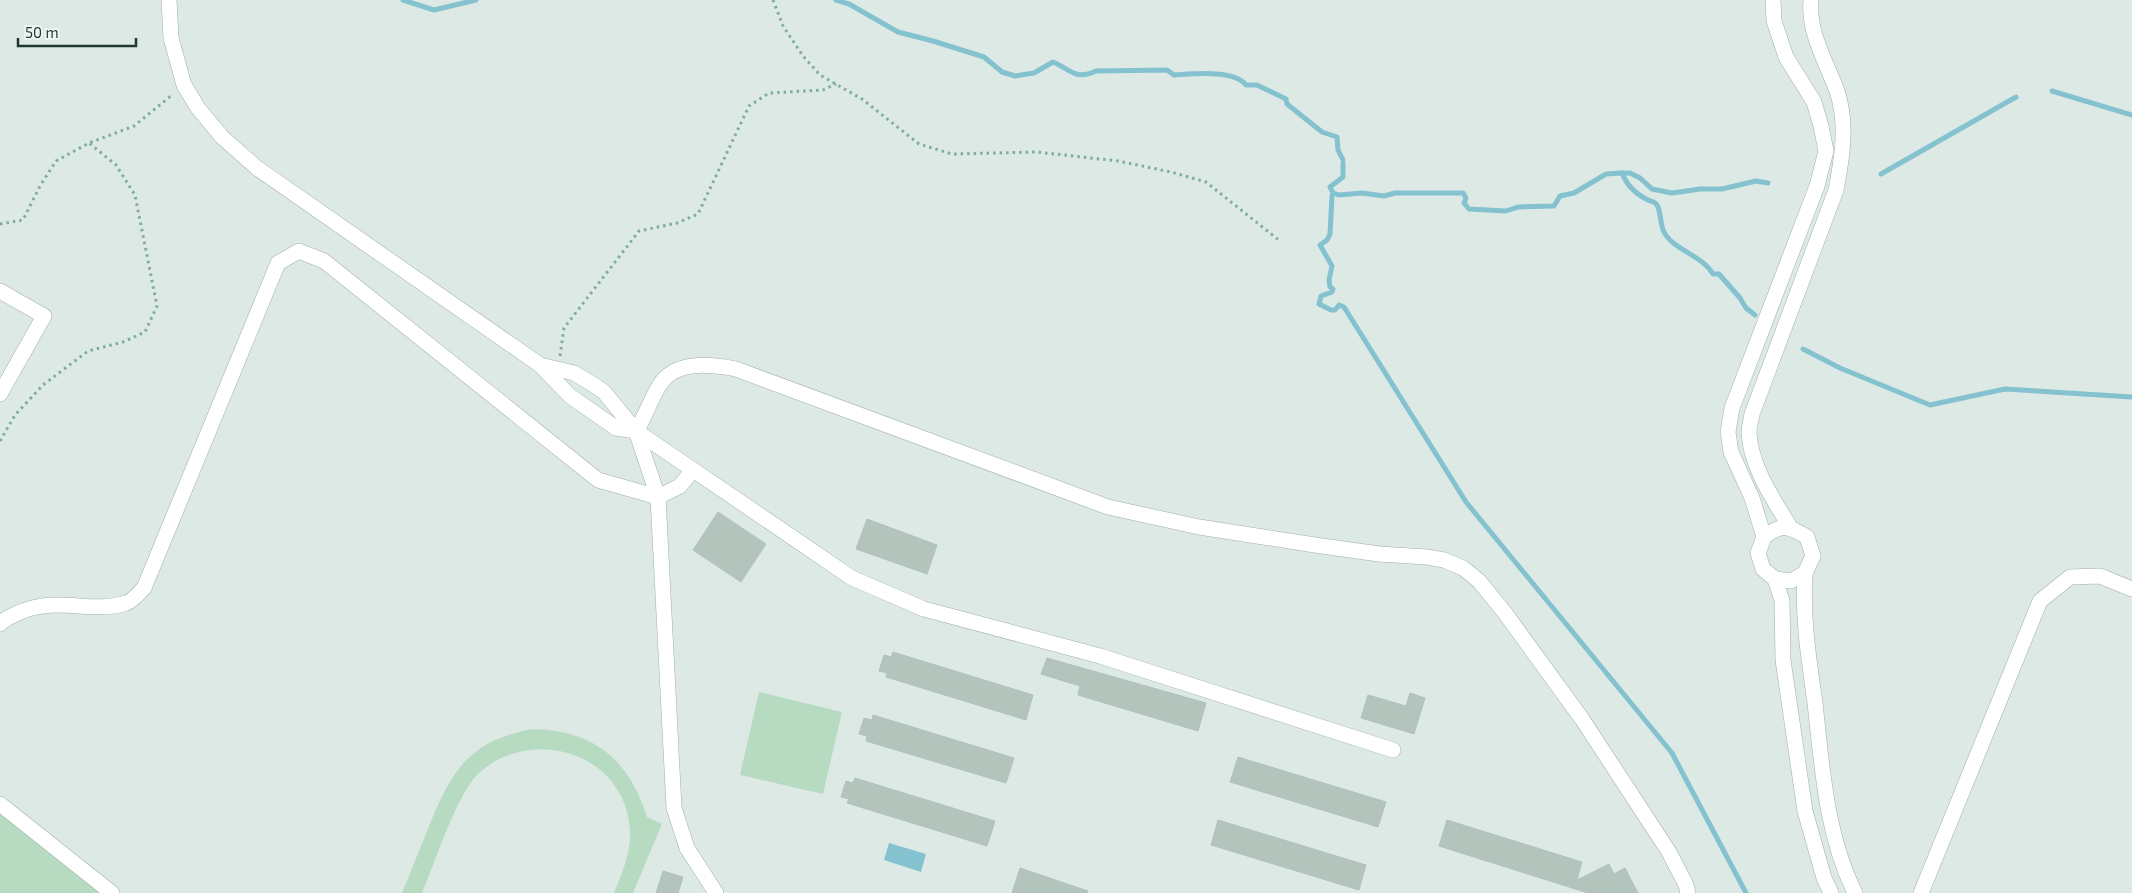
<svg xmlns="http://www.w3.org/2000/svg" width="2132" height="893" font-family="'Exo 2',sans-serif">
<style>
.green{fill:#b6dbc1}
.water{fill:#84c2cf}
.lines{fill:none;stroke-linecap:round;stroke-linejoin:round}
.stream{stroke:#84c2cf;stroke-width:5}
.building{fill:#b3c4bd;stroke:#b0c2bb}
.minor-casing{stroke:#a0b0ab;stroke-width:16}
.path{stroke:#7ead9f;stroke-width:3;stroke-dasharray:2.5 4;stroke-linecap:butt}
.minor{stroke:#fff;stroke-width:15}
</style>
<rect width="100%" height="100%" fill="#dde9e4"/>
<!-- green -->
<g class="green">
<path d="M759,692l83,20 -19,82 -83,-19z"/>
<path d="M532,729c61,1 97,30 115,88l15,7 -29,69h-19c8,-20 17,-40 16,-62 -4,-77 -96,-107 -151,-58 -22,20 -44,90 -57,120h-20c9,-22 18,-45 27,-67 23,-56 40,-85 103,-97z"/>
<path d="M0,811l103,82h-103z"/>
</g>
<!-- water -->
<path class="water" d="M889,843l37,11 -5,18 -37,-12z"/>
<g class="lines">
<!-- stream -->
<g class="stream">
<path d="M403,0l31,10 42,-10"/>
<path d="M836,0l13,4 49,28 35,9 51,16 18,15 13,4 19,-3 19,-11c17,7 22,19 43,9l71,-1 7,5c18,-1 60,-6 72,10h11l29,14 1,5 35,28 15,5 1,13 5,10"/>
<path d="M2052,91l80,24"/>
<path d="M1343,164v13l-13,10 3,6 6,2 23,-2 22,3 11,-3h68l3,5 -2,5 5,6 37,2 12,-4 36,-1 6,-10 14,-3 32,-19 16,-1h8l10,5 12,11 20,4 28,-4h22l34,-8 12,2"/>
<path d="M1622,173c5,13 14,21 26,27 2,1 5,1 7,3 6,3 5,23 9,29 9,18 38,23 49,42h6l21,24 6,10 9,7"/>
<path d="M1881,174l135,-77"/>
<path d="M1332,196l-2,38 -3,6 -7,5 12,21 -3,14 1,7 3,2 -1,3 -11,4 -2,8 12,6h4l4,-5 5,2 122,195 206,251 74,140"/>
<path d="M1803,349l37,19 90,37 75,-16 127,8"/>
</g>
</g>
<!-- building -->
<g class="building">
<path d="M718,512l48,32 -25,38 -48,-32z"/>
<path d="M867,519l70,26 -10,29 -71,-25z"/>
<path d="M893,652l140,43 -7,25 -140,-43 1,-4 -8,-2 5,-16 7,2z"/>
<path d="M1047,658l159,45 -8,28 -120,-36 2,-9 -39,-12z"/>
<path d="M1410,693l15,5 -11,36 -53,-16 7,-23 38,11z"/>
<path d="M873,715l141,43 -8,25 -140,-42 1,-5 -8,-2 5,-16 8,2z"/>
<path d="M1238,757l148,45 -8,25 -148,-45z"/>
<path d="M855,778l140,43 -8,25 -140,-43 2,-4 -8,-2 5,-16 7,2z"/>
<path d="M1218,820l148,45 -7,25 -148,-45z"/>
<path d="M1447,820l135,42 -5,18 32,-16 5,10 11,-6 13,25h-50l-149,-47z"/>
<path d="M1020,868l68,23 -1,2h-75z"/>
<path d="M663,871l20,6 -5,16h-22z"/>
</g>
<g class="lines">
<!-- minor casing -->
<g class="minor-casing">
<g id="minor">
<path d="M169,0l2,38 13,47 14,23 24,29 35,31 283,197 30,31 10,7 36,25 20,3"/>
<path d="M0,291l44,25 -44,78"/>
<path d="M540,365l34,8 20,12 10,7 32,39 216,147 72,31 176,47 293,94"/>
<path d="M1790,527c-17,-28 -39,-60 -41,-94 0,-6 2,-13 3,-19l84,-224c6,-32 12,-66 1,-99 -11,-30 -29,-58 -26,-91"/>
<path d="M1764,537c18,-14 24,-11 43,0l6,19 -8,17 -14,8 -16,-2 -12,-10 -5,-16 6,-16 -12,-39 -21,-46 -3,-20 4,-24 85,-222 9,-35 -5,-25 -7,-24 -28,-45 -12,-36 -1,-21"/>
<path d="M1805,573c-3,44 4,87 10,130 7,64 11,131 40,190"/>
<path d="M1775,579l7,21 1,60 22,151 19,67 7,15"/>
<path d="M0,624c5,-6 12,-8 20,-12 38,-16 72,2 106,-9 7,-2 13,-10 18,-15l134,-325 21,-12 25,10 274,219 60,17 22,-11 12,-15"/>
<path d="M0,804l112,89"/>
<path d="M716,893l-29,-45 -13,-40 -16,-311 -22,-66c9,-14 14,-30 23,-45 15,-26 51,-22 77,-17l372,138 91,20 116,18 64,9 48,3 17,3 19,8 16,13 26,32 77,106 87,133 17,33 2,8"/>
<path d="M1921,893l119,-292 30,-24 30,-1 32,13"/>
</g>
</g>
<!-- path -->
<g class="path">
<path d="M773,0l10,26 20,30 17,19 42,24 57,45 33,10 85,-2 81,9 53,11 35,10 74,59"/>
<path d="M0,224l23,-4 17,-34 16,-25 33,-18 45,-17 38,-31"/>
<path d="M560,356l4,-28 75,-97 38,-8 21,-9 51,-108 20,-13 54,-3 13,-6"/>
<path d="M0,441l15,-26 28,-30 45,-34 35,-9 22,-10 12,-26 -22,-111 -19,-30 -27,-22"/>
</g>
<!-- minor -->
<use href="#minor" class="minor"/>
</g>
<!-- scale -->
<path d="M18 38v8h118v-8" fill="none" stroke="#1f3832" stroke-width="2.5"/>
<text x="25" y="38" font-size="15" fill="#1f3832" stroke="#edf6f2" stroke-width="4" paint-order="stroke">50 m</text>
</svg>
